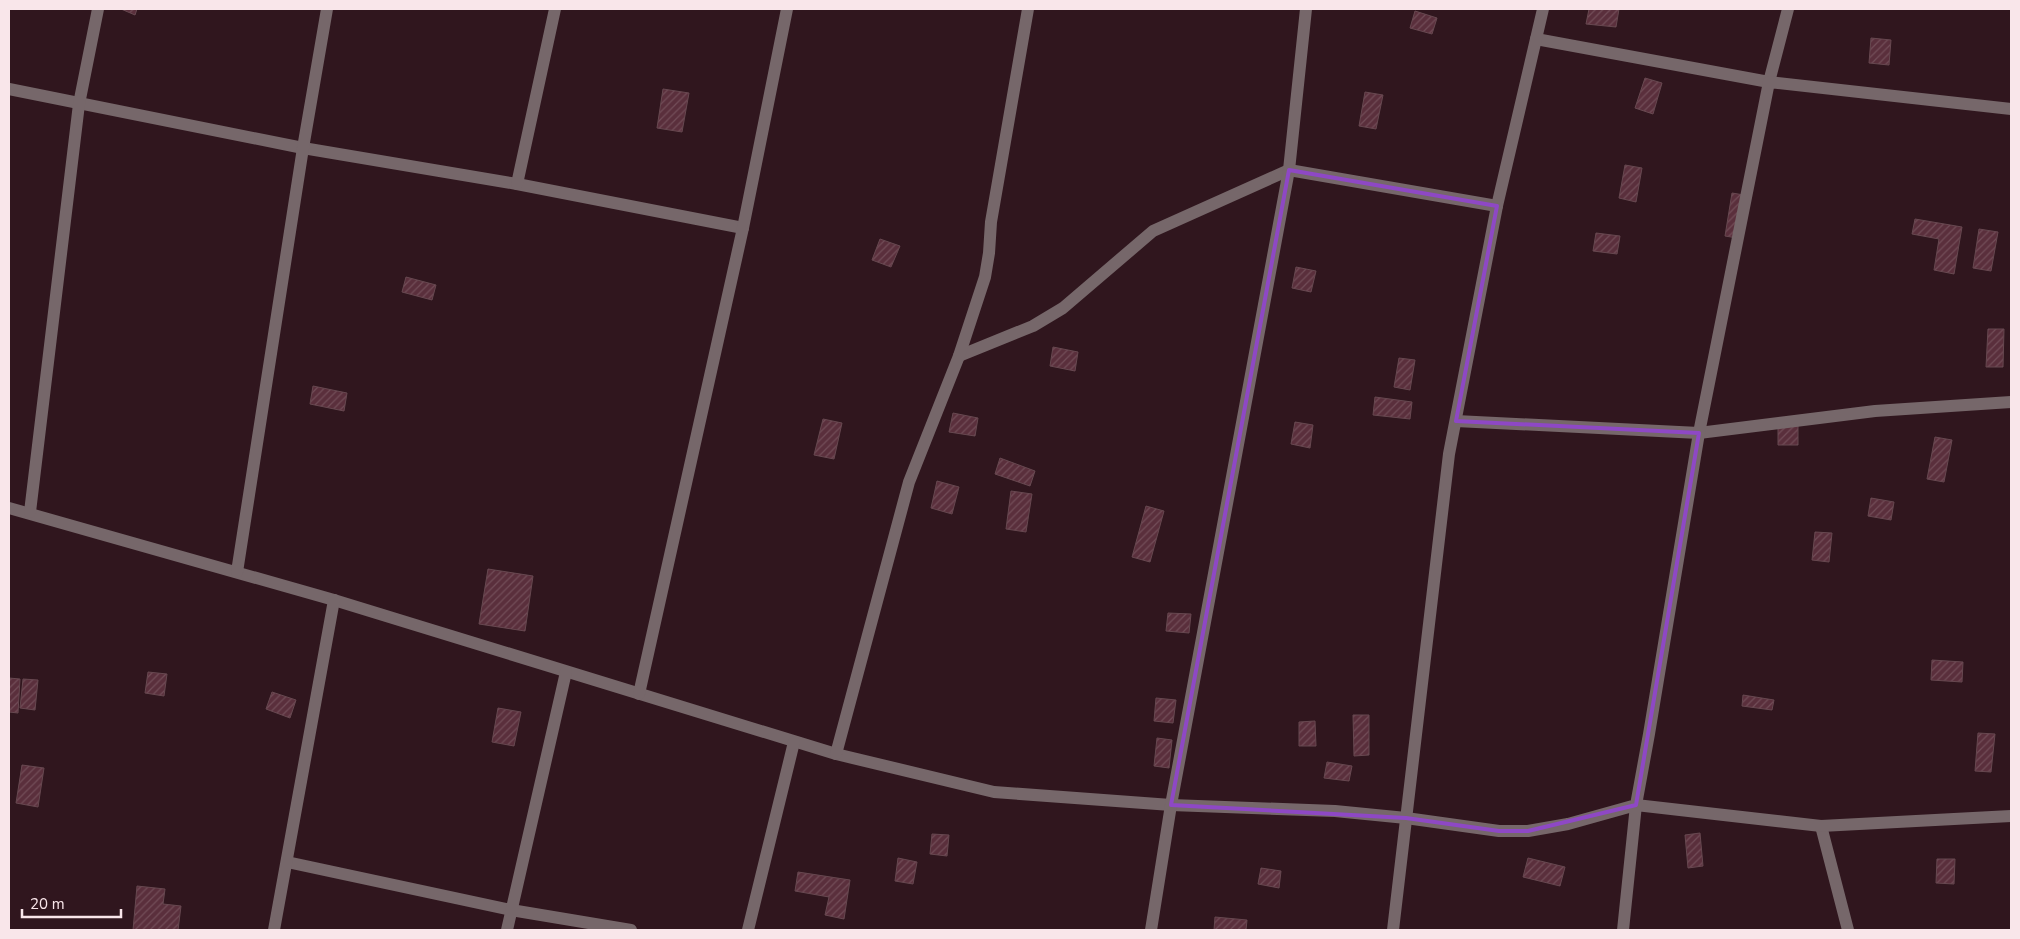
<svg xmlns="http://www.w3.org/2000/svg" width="2020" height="939" font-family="'Nunito Sans',sans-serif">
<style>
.building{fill:url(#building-hatch);stroke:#674850}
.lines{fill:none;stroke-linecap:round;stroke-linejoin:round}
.minor{stroke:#76676a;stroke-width:12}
.marked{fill:none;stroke:#8e48c5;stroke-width:4;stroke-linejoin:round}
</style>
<defs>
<pattern id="building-hatch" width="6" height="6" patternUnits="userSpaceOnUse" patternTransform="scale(1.25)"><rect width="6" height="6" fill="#5a2f3c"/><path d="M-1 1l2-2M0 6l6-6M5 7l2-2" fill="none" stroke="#724d58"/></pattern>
</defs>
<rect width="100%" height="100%" fill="#30161e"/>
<!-- building -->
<g class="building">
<path d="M121,9h16l-2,6z"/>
<path d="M1589,9h30l-3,18 -30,-3z"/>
<path d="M1415,11l22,7 -5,16 -22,-6z"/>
<path d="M1871,38l20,2 -2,25 -20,-2z"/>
<path d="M1645,78l17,5 -9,31 -18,-6z"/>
<path d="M663,89l26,4 -7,39 -25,-4z"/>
<path d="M1365,92l18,3 -7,34 -17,-3z"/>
<path d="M1625,165l17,3 -6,34 -17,-4z"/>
<path d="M1732,193l12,2 -7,43 -12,-2z"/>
<path d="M1915,219l47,8 -8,47 -20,-4 5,-31 -27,-5z"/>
<path d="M1979,229l19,3 -7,39 -18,-3z"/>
<path d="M1596,233l24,3 -3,18 -24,-3z"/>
<path d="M880,239l20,7 -9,21 -19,-7z"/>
<path d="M1296,267l20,4 -5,21 -19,-4z"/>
<path d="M406,277l30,8 -4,15 -30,-8z"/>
<path d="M1988,329h16l-1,38h-17z"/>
<path d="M1053,347l25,5 -3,19 -25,-5z"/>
<path d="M1399,358l16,2 -5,30 -16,-3z"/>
<path d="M313,386l34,7 -3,18 -34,-7z"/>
<path d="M1375,397l37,5 -2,17 -37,-4z"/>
<path d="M953,413l25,5 -3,18 -26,-4z"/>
<path d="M823,419l19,4 -8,36 -20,-4z"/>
<path d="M1295,422l18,3 -3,23 -19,-4z"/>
<path d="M1798,423v22h-20v-21z"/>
<path d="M1935,437l17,3 -8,42 -17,-3z"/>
<path d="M1000,458l35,13 -5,15 -35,-12z"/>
<path d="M937,481l22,6 -7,27 -21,-6z"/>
<path d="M1011,491l21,3 -6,38 -20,-3z"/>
<path d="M1871,498l23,4 -3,18 -23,-4z"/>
<path d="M1146,506l18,5 -14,51 -18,-5z"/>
<path d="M1815,532l17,1 -3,29 -17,-2z"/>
<path d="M488,569l45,7 -8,55 -46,-7z"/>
<path d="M1168,613l23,1 -2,19 -23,-2z"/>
<path d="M1932,660l31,2 -1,20 -31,-2z"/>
<path d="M148,672l19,2 -3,22 -19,-3z"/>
<path d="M9,678l11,1 -2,34 -9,-1z"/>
<path d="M23,679l15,1 -3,30 -15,-2z"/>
<path d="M272,692l24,8 -6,18 -24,-9z"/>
<path d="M1743,695l31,5 -2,10 -30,-4z"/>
<path d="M1156,698l20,2 -3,23 -19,-2z"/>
<path d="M498,708l23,4 -7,34 -22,-4z"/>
<path d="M1353,715h16v40l-15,1z"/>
<path d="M1315,721l1,25h-17v-24z"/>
<path d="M1978,733l17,1 -4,38 -16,-1z"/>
<path d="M1157,738l15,2 -3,28 -15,-2z"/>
<path d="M1327,762l25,4 -3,15 -25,-3z"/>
<path d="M22,765l22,3 -6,39 -22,-4z"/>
<path d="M1700,833l3,33 -15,2 -3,-33z"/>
<path d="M932,834l17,1 -2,21 -17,-2z"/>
<path d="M898,858l19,4 -4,22 -18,-3z"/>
<path d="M1528,858l37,9 -5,19 -37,-9z"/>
<path d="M1937,859h18l-1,25 -18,-1z"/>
<path d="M1261,868l20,3 -2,17 -21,-4z"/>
<path d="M798,872l52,8 -6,39 -19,-4 4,-18 -34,-6z"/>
<path d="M137,886l28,3 -2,15 18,2 -3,24h-45z"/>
<path d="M1215,917l32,3 -1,10h-32z"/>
</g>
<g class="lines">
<!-- minor -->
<g class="minor">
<path d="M1536,39l233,43 19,-73"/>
<path d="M9,89l294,59 214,36 226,44"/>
<path d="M517,184l38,-175"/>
<path d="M959,356l74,-30 30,-18 90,-77 136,-61 208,36"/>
<path d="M1456,421l243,12 176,-22 136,-9"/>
<path d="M9,508l325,92 502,154 158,38 177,13 164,6 71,7 93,13h29l40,-7 68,-19 13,-71 50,-301 70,-351 242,27"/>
<path d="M30,512l49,-408 19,-95"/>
<path d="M237,572l66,-424 24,-139"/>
<path d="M639,694l104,-466 44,-219"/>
<path d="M836,754l73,-272 50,-126 26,-79 4,-24 2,-31 37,-213"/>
<path d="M1821,826l27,104"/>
<path d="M287,862l224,48 120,20"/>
<path d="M274,930l60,-330"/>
<path d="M507,930l59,-258"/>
<path d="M748,930l46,-188"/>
<path d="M1151,930l20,-125 118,-635 17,-161"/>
<path d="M1393,930l56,-476 48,-248 46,-197"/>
<path d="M1623,930l13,-125 185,21 190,-10"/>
</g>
</g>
<!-- marked area -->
<path class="marked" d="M1289,170l208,36 -41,215 243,12 -63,372 -108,26h-29l-93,-13 -235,-13z"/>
<!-- border -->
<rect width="2020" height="939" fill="none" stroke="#f9e6ea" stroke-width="20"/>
<!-- scale -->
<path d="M22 909v8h99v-8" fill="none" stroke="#f9e6ea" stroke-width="2.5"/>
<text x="30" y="909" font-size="15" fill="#f9e6ea" stroke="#30161e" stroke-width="4" paint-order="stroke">20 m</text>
</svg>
